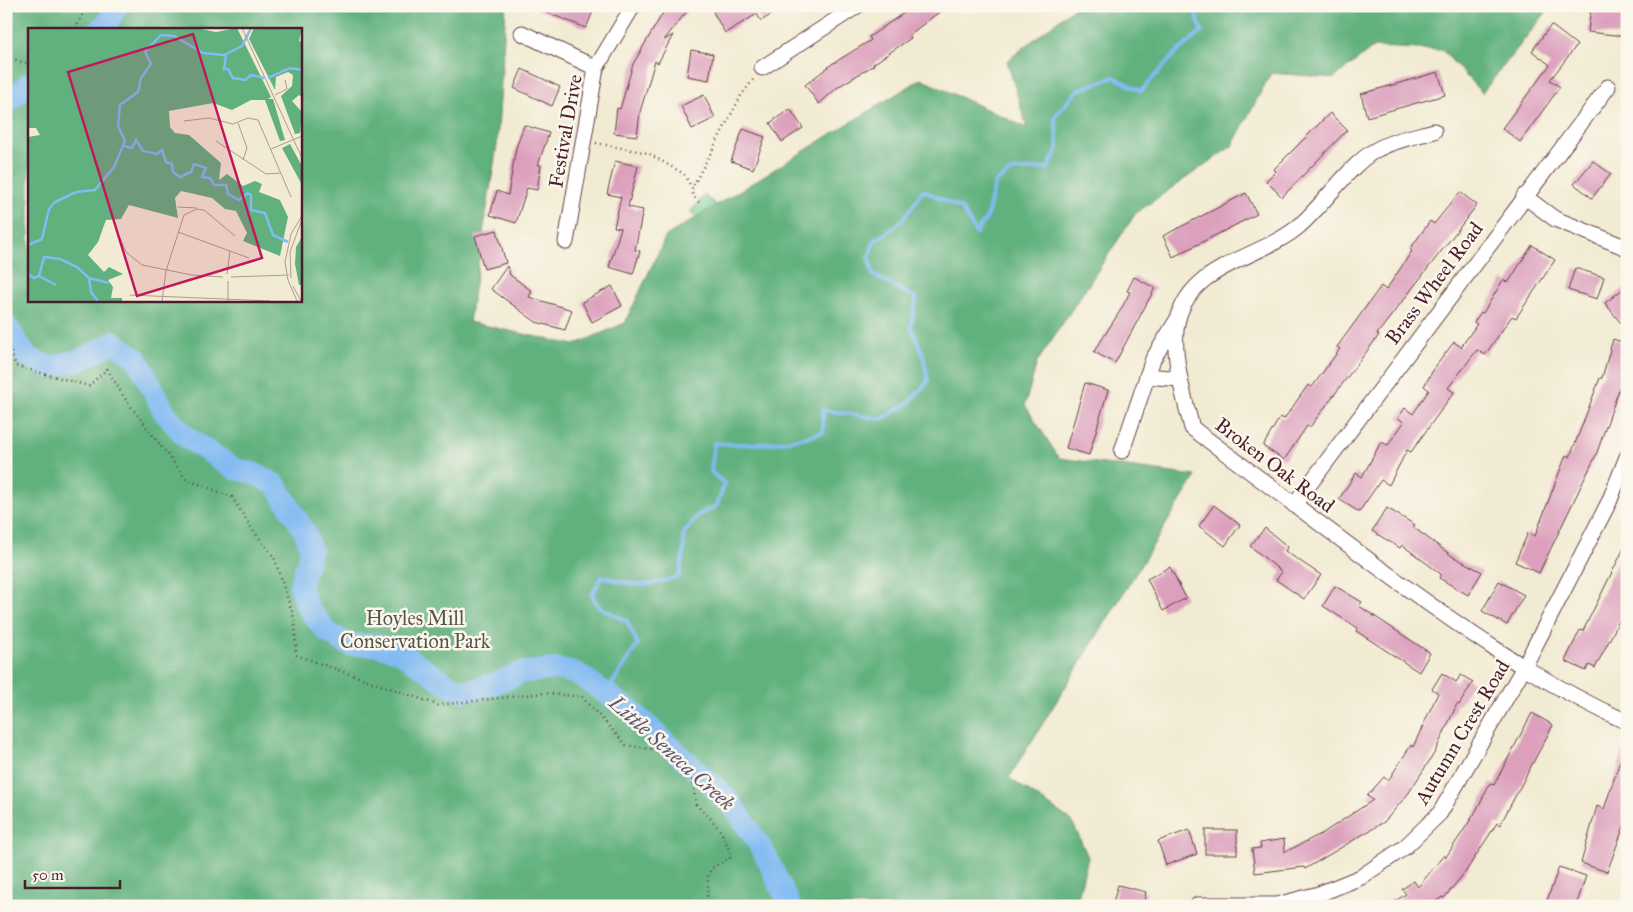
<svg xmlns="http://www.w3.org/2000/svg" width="1633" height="912" font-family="'IM FELL Great Primer',serif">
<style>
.green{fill:#75ce94;stroke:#607660}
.forest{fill:#60b17e;stroke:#556854;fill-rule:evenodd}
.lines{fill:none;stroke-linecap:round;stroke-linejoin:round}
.stream{stroke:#82baf2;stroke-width:4}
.river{stroke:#82baf2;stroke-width:22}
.building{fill:#dca0bd}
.minor-casing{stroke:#633e44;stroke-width:17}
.path{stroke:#633e44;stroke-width:2.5;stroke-dasharray:1 4;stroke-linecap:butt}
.minor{stroke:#fff;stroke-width:15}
.labels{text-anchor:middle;stroke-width:5;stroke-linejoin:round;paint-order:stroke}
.street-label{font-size:20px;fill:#4a1f2b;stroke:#fbf7ec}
.park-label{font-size:20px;fill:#57544a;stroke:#fbf7ec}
.water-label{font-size:21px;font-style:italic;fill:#5e5571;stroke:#fbf7ec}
.inset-river{fill:none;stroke:#82baf2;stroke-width:2.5}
.inset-road{fill:none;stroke:#af9990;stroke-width:1}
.view{fill:#c2185b;fill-opacity:0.15;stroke:#c2185b;stroke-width:2.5}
.inset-edge{fill:none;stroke:#4a1f2b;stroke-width:2.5}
</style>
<rect width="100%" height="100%" fill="#fbf7ec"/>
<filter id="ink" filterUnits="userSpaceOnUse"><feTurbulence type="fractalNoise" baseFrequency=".02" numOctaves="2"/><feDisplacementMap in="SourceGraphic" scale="10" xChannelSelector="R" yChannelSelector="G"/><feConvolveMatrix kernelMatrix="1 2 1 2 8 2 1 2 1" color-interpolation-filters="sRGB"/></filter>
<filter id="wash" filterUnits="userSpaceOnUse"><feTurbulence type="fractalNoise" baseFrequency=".0096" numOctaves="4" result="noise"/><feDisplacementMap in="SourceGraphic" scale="20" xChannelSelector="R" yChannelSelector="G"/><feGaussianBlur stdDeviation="1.12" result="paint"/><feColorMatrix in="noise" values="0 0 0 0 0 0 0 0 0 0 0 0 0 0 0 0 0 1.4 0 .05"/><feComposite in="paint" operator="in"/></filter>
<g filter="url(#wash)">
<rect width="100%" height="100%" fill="#f2ebd3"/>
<!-- green -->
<path class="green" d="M704,195l23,19 -14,17 -23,-18z"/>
<!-- forest -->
<path class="forest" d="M6,6h500l-9,139 -28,177 105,23 51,-22 41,-87 255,-157 106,49 -20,-67 69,-55h475l-69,87 -40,-43 -68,-3 -40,31 -63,-5 -39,73 -96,67 -99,149 -12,43 34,53 137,18 -187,302 63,43 16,36 -12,49h-1070zM29,29h271v271h-271z"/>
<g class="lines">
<!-- stream -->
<path class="stream" d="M606,693l32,-49 -11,-23 -28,-14 -7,-12 10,-19c32,11 46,12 77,0l5,-26 -1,-15 15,-20 18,-9 9,-22 -14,-12 3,-29c36,3 75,1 109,-11v-22l59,9 28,-17 18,-21 -5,-27 -12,-27 5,-29 -43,-23 -4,-18 5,-16c27,-16 33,-25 49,-51l39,19 14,24 11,-16 8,-34 16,-12 37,-3 10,-20 -3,-32 23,-26 36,-13 27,14 36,-39 25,-21 -9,-25"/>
<!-- river -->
<g class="river">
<path d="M100,29l6,-4 11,-19"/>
<path d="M6,104l23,-21"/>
<path d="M6,325l21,32 22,10 31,-7 34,-18 23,17 28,54 21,24 49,32 18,4 23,12 29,47 6,18 -11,36 7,21 20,25 22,13h27l22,6 49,33 16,7 28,-6 32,-13 34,-3 21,5 52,36 100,91 34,51 26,54"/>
</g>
</g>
<g id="blocks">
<!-- building -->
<g class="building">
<path d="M530,6h56l8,3 -8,19z"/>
<path d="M667,6h24l-27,34 9,-5 -15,28 -3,-2 -15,51 -3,24 -23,-3 3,-25 3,1 13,-45z"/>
<path d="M723,6h62l-24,15 -4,-7 -32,19 -12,-21z"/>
<path d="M905,6h42l-38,29 2,3 -38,26 1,1 -36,22 -19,17 -14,-19 27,-21 39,-24 -2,-3 39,-27z"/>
<path d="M1591,6l35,1 -3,29 -35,-4z"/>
<path d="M1551,25l26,20 -27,35 10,7 -40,55 -18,-14 48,-63 -18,-14z"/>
<path d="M691,50l22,4 -4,26 -22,-4z"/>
<path d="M522,69l38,18 -8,19 -38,-18z"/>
<path d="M1438,72l7,23 -78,22 -6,-23z"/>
<path d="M704,95l11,23 -23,11 -11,-23z"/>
<path d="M790,109l13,19 -21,14 -12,-19z"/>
<path d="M1330,113l17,17 -65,67 -16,-16 10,-10 -2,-2z"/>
<path d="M524,125l25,8 -11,32h3l-4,25 -10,-2 -11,35 -26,-8 7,-24 11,4 8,-47z"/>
<path d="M743,129l22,8 -12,32 -22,-8z"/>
<path d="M615,161l23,5 -10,41 15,3 -8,40 5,1 -7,23 -24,-7 12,-39 -7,-1 7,-30 -14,-3z"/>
<path d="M1593,161l18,13 -19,24 -18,-14z"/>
<path d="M1460,192l17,13 -100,129 2,1 -69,92 -3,-1 -23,34 -21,-14 17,-29 4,2 24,-34 4,2 28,-38 -3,-2 44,-61 5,4 26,-39 -2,-2 20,-28 4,3z"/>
<path d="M1246,193l11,21 -84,43 -10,-21z"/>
<path d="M497,230l9,33 -22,6 -9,-33z"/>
<path d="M1532,245l23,15 -39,58 -4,-2 -27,39 -8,-5 -29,38 6,4 -43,60 -4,-2 -18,35 -8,-5 -22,32 -20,-13 17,-26 6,4 19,-35 7,3 16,-23 -6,-4 7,-10 8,6 16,-24 -5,-4 11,-19 19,-25 7,5 16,-23 -3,-2 7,-10 2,1 20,-33 5,3z"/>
<path d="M507,266l3,9 22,16 -3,6 43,13 -7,20 -29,-8 -45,-33z"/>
<path d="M1575,268l29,9 -7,22 -29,-9z"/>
<path d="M1134,277l21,11 -40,75 -21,-11 26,-41 10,-19 -3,-1z"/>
<path d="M612,286l10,20 -30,16 -10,-20z"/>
<path d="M1627,286v45l-22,-28z"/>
<path d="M1613,339l14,5v32l-3,-1 -28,80 -57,118 -24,-11 13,-29 7,3 31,-81 4,2 30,-79h2z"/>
<path d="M1085,383l23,7 -19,65 -23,-7z"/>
<path d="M1214,505l26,20 -15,21 -26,-20z"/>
<path d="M1387,508l28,17 -2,2 39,29 30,16 -14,23 -29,-17 2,-4 -39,-29 -2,3 -28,-17z"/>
<path d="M1265,528l23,19 -3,4 36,24 -17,24 -28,-19 6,-8 -32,-26z"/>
<path d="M1627,542v64l-32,62 -6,-3 -3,6 -21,-10 15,-31 3,1z"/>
<path d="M1170,567l16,31 -23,13 -16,-32z"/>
<path d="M1499,581l25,14 -17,30 -25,-14z"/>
<path d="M1335,586l27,16 -3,4 71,47 -11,19 -63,-41 2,-3 -35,-22z"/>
<path d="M1442,673l14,9 5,-7 12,7 -14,23 -2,-1 -22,48 -27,42 -24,28 -79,47 -1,-2 -49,6 -3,-24 9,-1 -1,-5 24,-4 1,13 38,-19 50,-33 -6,-4 17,-19 4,4 23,-36 2,2 25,-54 -6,-4z"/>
<path d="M1532,713l21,12 -53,100 -3,-2 -31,48 -22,27 -2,-1 -13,9h-41l18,-12 -4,-5 12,-8 4,6 26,-32 2,2 29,-44 15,-30 4,2z"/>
<path d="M1625,746l2,1v71l-20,54 -26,-9 16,-57 7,3z"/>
<path d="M1189,830l8,24 -31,11 -8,-24z"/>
<rect x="1205" y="830" width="32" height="24"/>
<path d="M1559,867l27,9 -10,30h-31z"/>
<path d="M1118,885l28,7 -3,14h-31z"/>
</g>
</g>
</g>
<g filter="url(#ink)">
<use href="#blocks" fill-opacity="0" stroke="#633e44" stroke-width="1"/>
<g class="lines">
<!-- minor casing -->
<g class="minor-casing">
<g id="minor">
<path d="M522,33l74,35"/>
<path d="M762,68l95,-62"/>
<path d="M1434,131c-18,5 -41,9 -58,19 -25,13 -54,57 -78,77 -39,32 -106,37 -120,92 -8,30 6,79 14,109 61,45 121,91 182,136 80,59 162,117 253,158"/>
<path d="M1524,196l31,23 72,29"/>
<path d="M566,242l30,-174 37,-62"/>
<path d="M1147,376l33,3"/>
<path d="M1122,451l31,-92 24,-39"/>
<path d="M1294,505l314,-418"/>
<path d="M1198,905h79l42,-11 42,-17 44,-30 35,-34 84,-146 85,-165 18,-45"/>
</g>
</g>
<!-- path -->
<g class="path">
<path d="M75,29l10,-19 7,-4"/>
<path d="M6,61l6,-2 17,5"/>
<path d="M596,143l52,10 36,21 8,14"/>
<path d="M699,202l-6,-6 -1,-8 49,-92 14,-19"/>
<path d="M6,338l10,28 73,20 18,-17 19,31 60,79 46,18 20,32 22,28 21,64 1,34 142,50 106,-12 38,4 44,48 44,7 23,30 3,23c17,15 32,30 34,54 -35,12 -15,22 -26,47"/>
</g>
<!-- minor -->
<use href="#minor" class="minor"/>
</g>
</g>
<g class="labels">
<!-- street labels -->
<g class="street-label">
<text transform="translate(565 131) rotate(-80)" y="7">Festival Drive</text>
<text transform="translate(1434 283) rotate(-53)" y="7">Brass Wheel Road</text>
<text transform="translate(1275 465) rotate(37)" y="7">Broken Oak Road</text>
<text transform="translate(1462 732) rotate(-59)" y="7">Autumn Crest Road</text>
</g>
<!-- park labels -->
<g class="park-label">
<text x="415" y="625">Hoyles Mill<tspan x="415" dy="23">Conservation Park</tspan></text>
</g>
<!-- water labels -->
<g class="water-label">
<text transform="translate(672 753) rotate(42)" y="7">Little Seneca Creek</text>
</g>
</g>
<!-- overview -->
<g transform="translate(28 28)">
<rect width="274" height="274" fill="#f2ebd3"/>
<path d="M0,0h168l20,4 21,-4 34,69 -3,2h5l12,41 -5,1 -15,-41h-14l-19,10 -19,-7 -44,8 1,16 5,6 14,2 32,28 -2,17 8,-6 16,12 12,-5 7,3 -3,8 21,8 8,17 -8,39 -37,-15 4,-8 -11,-22 -11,-2 -13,-11 -31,-7 -6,7 3,20 -49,-13 -8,14 -15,1 -8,22 -10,13 16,17 5,-5 14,7 -15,6 5,7 -2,11h11v3h-94v-164l12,-2 -4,-7h-8zM226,0h48l-3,13 3,1v55l-3,-2 -7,6 10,11 -2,21 -5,1 -14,-38 11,-10 1,-11 -5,-3 -12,5 -1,13 -26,-51zM262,116l12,22v19l-20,-37zM274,209v48h-3l-4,-21 1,-17z" fill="#60b17e"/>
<path class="inset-river" d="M198,27l-2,14h4l5,9 12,2 6,-5 13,3M240,50l22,-10 12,2M96,118l8,2 4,-8 7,11 14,3 5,-4 4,12 6,2 1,8 7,5 11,-5 3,-8 12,4 -4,9 8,1 4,7h12l2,9 11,6 9,-7 3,2v15l14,3 8,22 15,7M0,217l14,-6 7,-30 6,-7 21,-10 19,-2 19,-23 11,-26 -7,-15 2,-21 18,-13 3,-14 10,-14 -6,-12 16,-17 13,1 29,17 21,2 18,-9 9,-18M0,246l6,4 5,-2 17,9M11,248l5,-19 16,2 17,8 12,11 20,5M61,250l2,14 7,9"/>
<path class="inset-road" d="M214,0l60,130M247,67l12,-6 -2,-9M156,93l25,-3 24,6 15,-6 10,2 33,77M210,95l9,25 -4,12M188,113l50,33 14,-1M243,121l31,-13M150,179l19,1M150,204l71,26M91,208l7,16 16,13 50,10 31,2M199,246l3,-23M203,249l58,-2M263,250l-1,-26 11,-30M200,253v20M265,258l8,15M102,267l140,6M134,273l4,-30 18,-56 13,-6 7,1 31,26M269,273l-9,-21 -3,-18 6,-28 11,-18"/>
<path class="view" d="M165,6l69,224 -125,38 -69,-224z"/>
<rect width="274" height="274" class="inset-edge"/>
</g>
<!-- margin -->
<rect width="1633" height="912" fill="none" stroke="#fbf7ec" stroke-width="25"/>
<!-- scale -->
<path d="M25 880v8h95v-8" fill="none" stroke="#4a1f2b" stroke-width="2.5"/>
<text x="32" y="880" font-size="15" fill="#4a1f2b" stroke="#fbf7ec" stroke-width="4" paint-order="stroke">50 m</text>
</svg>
